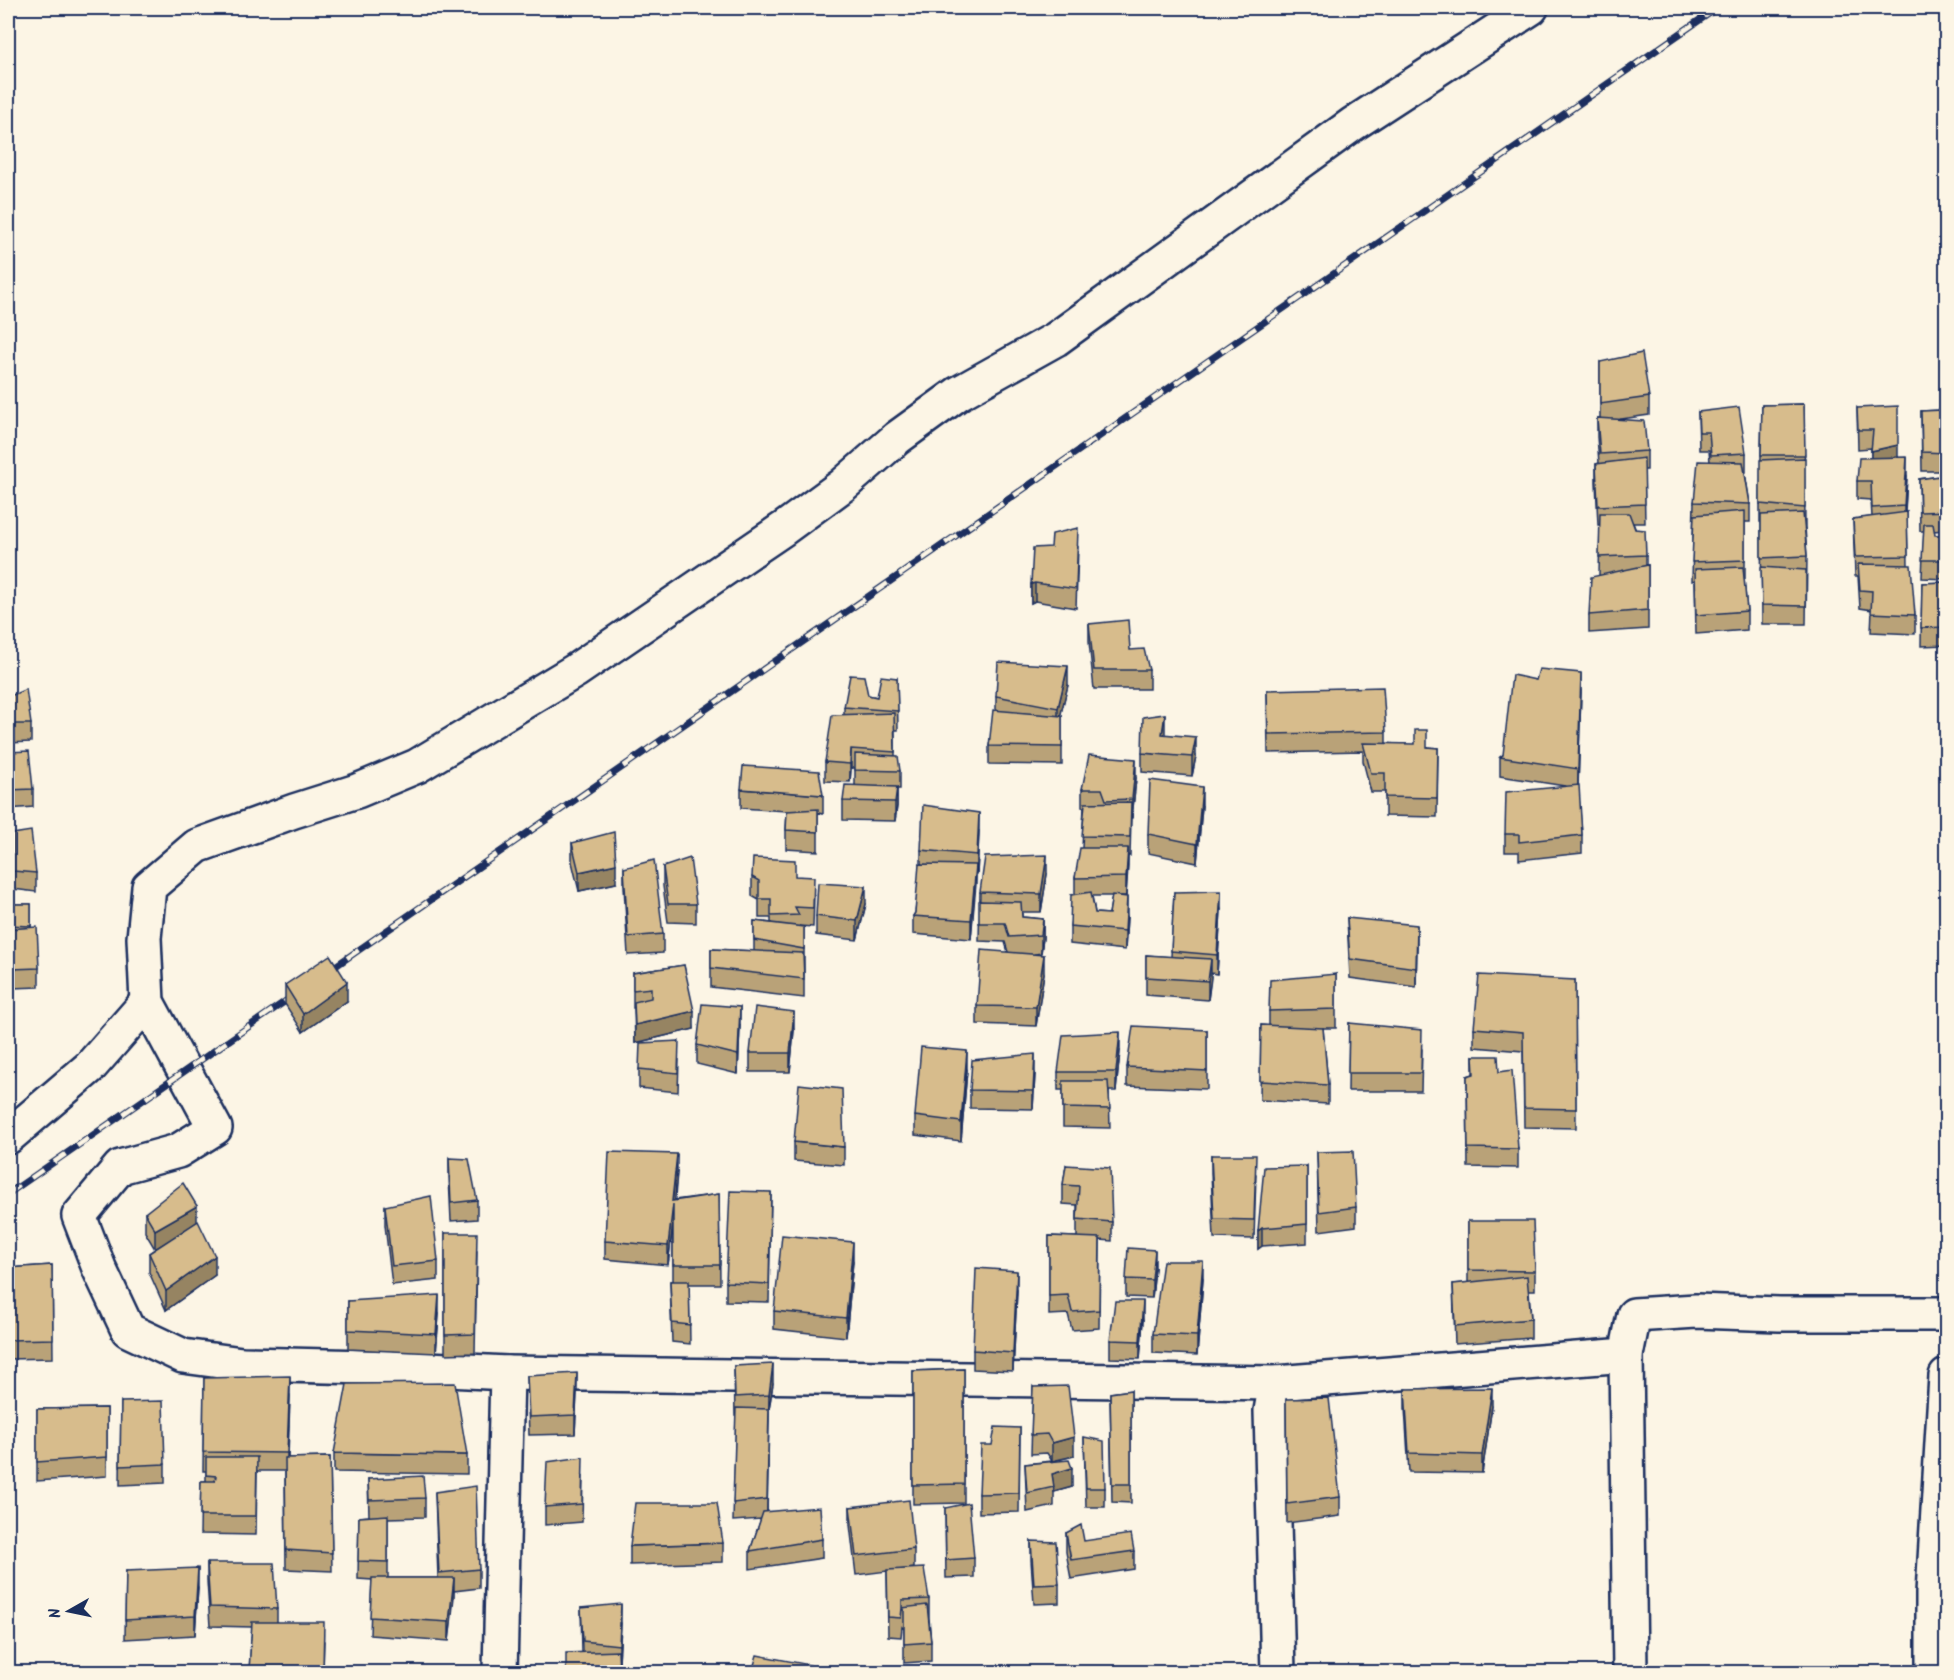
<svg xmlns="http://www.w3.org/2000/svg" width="1954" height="1680" font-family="Kalam,sans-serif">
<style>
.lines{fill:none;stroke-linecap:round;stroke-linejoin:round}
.minor-casing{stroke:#1b2f5e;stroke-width:38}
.minor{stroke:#fcf5e5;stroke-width:33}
.rail-casing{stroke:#1b2f5e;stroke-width:7}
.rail{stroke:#fcf5e5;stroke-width:4.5;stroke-dasharray:14;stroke-linecap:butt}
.wall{fill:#b9a278;stroke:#1b2f5e;stroke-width:1.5;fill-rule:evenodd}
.shaded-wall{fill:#968462;stroke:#1b2f5e;stroke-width:1.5}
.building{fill:#d7bc8c;stroke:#1b2f5e;stroke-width:1.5}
</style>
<rect width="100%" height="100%" fill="#fcf5e5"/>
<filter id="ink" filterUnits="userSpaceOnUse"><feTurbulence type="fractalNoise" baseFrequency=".0167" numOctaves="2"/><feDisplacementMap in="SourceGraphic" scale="12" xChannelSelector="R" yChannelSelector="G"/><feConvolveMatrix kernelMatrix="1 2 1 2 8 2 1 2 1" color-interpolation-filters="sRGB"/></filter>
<g filter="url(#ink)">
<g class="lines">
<!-- minor casing -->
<g class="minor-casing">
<g id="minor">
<path d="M8,1137l82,-70 57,-65"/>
<path d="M507,1373l-98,-5 -167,-4 -59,-8 -55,-26 -29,-62 -20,-52 41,-49 58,-16 37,-23 -68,-126 -3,-64 5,-51 48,-41 97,-35 63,-20 60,-25 158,-95 208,-142 60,-44 54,-47 62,-45 97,-54 297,-215 178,-116"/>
<path d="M1276,1383l-5,28 7,261"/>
<path d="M500,1672l7,-299 769,10 350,-28"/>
<path d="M1630,1672l-4,-317 8,-40 62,-4 83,3h167"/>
<path d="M1933,1672v-79l13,-217"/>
</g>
</g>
<!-- minor -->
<use href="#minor" class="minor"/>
<!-- rail casing -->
<g class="rail-casing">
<g id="rail">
<path d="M324,974l1393,-966"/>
<path d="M8,1194l292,-203"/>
</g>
</g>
<!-- rail -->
<use href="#rail" class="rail"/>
</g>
<!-- wall -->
<g class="wall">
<path d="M1600,362l49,35v18l-28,4 26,32v19h-3l1,53h-12l13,32v10h2v64l-59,4v-18l10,-40 1,-50h-2l-2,-43v-18l3,-1 -2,-26v-19h3z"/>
<path d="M1947,398v73h-25l-1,-60 21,-1z"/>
<path d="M1804,404l1,123 2,29 -1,68h-44l-1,-102h-1v-18l2,-99z"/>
<path d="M1857,408l41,49 9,19 -2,36h2l1,53 7,50v19l-44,-2 1,-22 -12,-2 -2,-32h-3l-2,-57 19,-2 -1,-17 -14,-1v-18l14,-23v-10l-13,1z"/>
<path d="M1698,412l48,41v19h-1l5,32v18h-5v57h-1l3,32v19l-51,4 -1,-54 -3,1 2,-79 16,-40 -1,-12h-10z"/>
<path d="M1947,475v104l-25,-1 2,-47h-4l-1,-52zM1943,530l-1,5h-7l-1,-4z"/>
<path d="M1078,547l-2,61 -41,-7 -4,2v-19z"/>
<path d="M1947,582v63l-26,1 1,-63z"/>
<path d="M1089,624l41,26 19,20v19h-55l-5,-47z"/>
<path d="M897,678l1,52h-3v26l5,15v18h-3v17l-2,15 -52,-1v-19l12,-16v-17h-4l-1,14 -25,-1v-19l19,-47v-8l24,-12 9,2z"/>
<path d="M1068,685l-8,31h2v49l-73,-1v-18l7,-36v-14z"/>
<path d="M1267,690l119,42v11l41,4 11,1 -1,69 -52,-1v-24h-14l-8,-31v-10l-95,2z"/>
<path d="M1581,691l-3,94 4,50v18l-63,7v-8h-14v-18l60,-48 -65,-10v-19z"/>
<path d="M8,697l23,27v18l-23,1z"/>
<path d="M8,752l25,37v18l-25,2z"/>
<path d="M1142,753l54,3 -4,20 -50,-4z"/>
<path d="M1136,778l-4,40h-1l-1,38h-2l-2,40h-7l8,20 -2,34 -55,-6v-18l5,-32v-16l7,-30 2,-41h-2v-18zM1092,896h20l-3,18 -14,-1z"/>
<path d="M741,789l82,6v19l-5,-1v38l-32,-2v-19l1,-19 -46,-3z"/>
<path d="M1202,806l-5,57 -49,-10v-19z"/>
<path d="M979,831l-2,43h-1l-5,65 -58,-5v-18l2,-3 6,-49v-14z"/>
<path d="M13,834l23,39v19l-23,-3z"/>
<path d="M572,843l44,40 -37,8 -7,-29z"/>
<path d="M663,867l33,37v19l-28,-1 -5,-36z"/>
<path d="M624,868l39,66v19l-35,2 -4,-68z"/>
<path d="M1047,874l-6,38h-19v5l21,2v19l-2,15 -6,1 9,19 -8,53 -59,-2v-18l31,-54 -3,-10 -26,-1 1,-49z"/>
<path d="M795,876l19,20 -1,31 -14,-1 5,1v71l-93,-11v-38l43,2v-30l17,2v-5h-12v-18l-7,-4v-19z"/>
<path d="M1174,892l47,17 -4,65 -6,-1 -3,27 -62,-5v-40l25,2z"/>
<path d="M8,904h23v23l8,41v19l-27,1 -2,-14h-2z"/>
<path d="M866,904l-9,36 -41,-5v-19z"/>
<path d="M1347,918l70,26 -1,43 -66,-9z"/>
<path d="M684,965l10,64 -59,14 -1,-35h-1v-35z"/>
<path d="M1336,974v54h-13l5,57v19l-68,-4 1,-75 8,1v-15z"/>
<path d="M1575,980l1,148 -52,-1 -1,-76 -49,-4v-19z"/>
<path d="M285,985l62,16 -44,31 -18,-28z"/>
<path d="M1349,1023l73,26 -1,42h-73z"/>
<path d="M740,1025l-2,49 -41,-10v-19z"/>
<path d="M794,1030l-4,42h-40v-19z"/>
<path d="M1207,1030v59l-80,-3v-19z"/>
<path d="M13,1032v45h-5v-44z"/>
<path d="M1120,1051l-4,40h-7l1,37 -47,-1v-37h-5v-18z"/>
<path d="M1473,1056l26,16 19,77v19l-50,-1 -1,-91 6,-2z"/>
<path d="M679,1060l-1,32 -39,-4v-19z"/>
<path d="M967,1070l-6,71 -46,-6v-19z"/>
<path d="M1035,1073l-2,36 -63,-1v-18z"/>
<path d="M794,1142l50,5v18l-50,-4z"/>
<path d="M1317,1152l39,55v19l-37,5z"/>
<path d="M1211,1155l45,19 -2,65 -40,-1 -3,-65z"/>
<path d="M449,1158l28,42v19l-26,2 -2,-44z"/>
<path d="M1066,1165l46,57v19l-12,-1 -1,88 -27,2 -4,-16 -19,1v-79l28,1v-32l-14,-1v-19z"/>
<path d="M1307,1166v77l-45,3 -4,3v-18z"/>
<path d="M677,1172l-3,28 45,-6 1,90h-31l1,60 -18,-2 -2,-61h3v-58l-5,42 -63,-6v-18z"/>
<path d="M771,1192l-2,110 -43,-1v-19z"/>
<path d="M385,1206l53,55v19l-46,5 -7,-60z"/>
<path d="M145,1213l52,9 18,53 -49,35 -17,-38v-19l16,-11 -10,7 -10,-17z"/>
<path d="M1468,1221l67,50v19h-6l2,29v19l-76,6 -2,-60 15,-1z"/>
<path d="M445,1233l32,18 -2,102 -30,1z"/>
<path d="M853,1261l-7,76 -72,-8v-18z"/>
<path d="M52,1265l1,93 -45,1v-91z"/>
<path d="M1155,1268l-3,30 -26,-1v-18z"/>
<path d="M1203,1279l-6,76 -44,-2v-19z"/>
<path d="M1017,1290l-4,81 -40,-2v-19z"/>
<path d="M348,1301l91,13 -3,39 -88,-4z"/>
<path d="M1143,1320l-3,39 -30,-1v-18z"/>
<path d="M734,1366l39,17 -4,27 -2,101 55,28v19l-72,11v-18l11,-32 -28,2 3,-105h-1z"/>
<path d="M964,1369v134l-51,1v-133z"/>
<path d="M527,1376l50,15 -2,43 -46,1z"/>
<path d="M204,1378l86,17 -2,63 42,-1 2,114 -46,-2 -1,-98h-28l-1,64 -56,-1 1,-53h5v-10h-3z"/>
<path d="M1033,1387l41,69 -21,5 19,26 -18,5v14l-27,6 -2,-48 27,-3 -5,-8 -16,1z"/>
<path d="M1405,1389l87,17 -10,67 -73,-1 -4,-64z"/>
<path d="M1131,1390v113l-19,-1 -2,-109z"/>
<path d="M1286,1399l54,98v19l-53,7z"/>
<path d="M121,1402l44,62v19l-45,2z"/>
<path d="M107,1408v68l-70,5v-72z"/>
<path d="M1020,1428l-1,84 -40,1v-19l13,-49z"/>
<path d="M1084,1437l21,51v19h-19z"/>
<path d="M334,1453l133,2v19l-133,-2z"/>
<path d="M583,1476l-1,46 -37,3v-18z"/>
<path d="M368,1479l57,19v19l-37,1v60h50l-3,-86 44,77v19l-25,3 -5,50 -79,-6 2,-55 -14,-1 1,-62 10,-1z"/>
<path d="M850,1507l64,42v19l-15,2 30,29v19l2,24v19l-27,2v-34l-2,-2 -1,10 -13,-1 -1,-65 -31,4 -6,-50z"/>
<path d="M945,1508l29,50v19l-28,1z"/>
<path d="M1066,1533l18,8 50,10v18l-63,10 -5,-27z"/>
<path d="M1031,1541l28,43v19l-25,1 -3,-44z"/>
<path d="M723,1543v19l-93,3v-19z"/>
<path d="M207,1563l70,46v13l47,19 -1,31h-74l3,-45 -42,-1 -3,-45z"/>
<path d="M126,1571l72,16 -3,48 -70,4z"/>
<path d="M581,1608l40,15 -2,38 -37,-9z"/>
</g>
<!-- shaded-wall -->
<g class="shaded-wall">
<path d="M1898,445v18l-27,6v-18z"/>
<path d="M1907,457v19l-3,48v-18z"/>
<path d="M1035,583v18l-4,2v-19z"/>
<path d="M1068,666v19l-10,41v-18z"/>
<path d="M1581,673v18l-3,97v-19z"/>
<path d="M1165,714v19l-3,20v-19z"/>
<path d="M1196,737v19l-4,20v-19z"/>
<path d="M851,749v19l-1,14v-18z"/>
<path d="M1136,759v19l-4,40v-19z"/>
<path d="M897,787v19l-2,15v-19z"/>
<path d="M1202,787v19l-5,57v-19z"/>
<path d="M979,813v18l-2,43v-19z"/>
<path d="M1128,848v19l-2,29v-19z"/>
<path d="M1047,855v19l-6,38v-18z"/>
<path d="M616,864v19l-37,8v-19z"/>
<path d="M976,865v19l-5,55v-19z"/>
<path d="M866,886v18l-9,36v-19z"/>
<path d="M1221,891v18l-4,65v-19z"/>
<path d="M1127,897v19l-2,34v-19z"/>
<path d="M1043,919v19l-2,15v-18z"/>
<path d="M1417,925v19l-1,43v-19z"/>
<path d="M1044,955v18l-8,53v-19z"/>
<path d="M1211,959v19l-3,22v-19z"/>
<path d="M347,982v19l-44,31v-18z"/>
<path d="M740,1007v18l-2,49v-19z"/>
<path d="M694,1011v18l-59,14v-18z"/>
<path d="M794,1012v18l-4,42v-19z"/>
<path d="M1120,1032v19l-4,40v-19z"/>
<path d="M967,1051v19l-6,71v-19z"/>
<path d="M1035,1054v19l-2,36v-18z"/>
<path d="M677,1154v18l-4,51 -5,42v-19z"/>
<path d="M197,1206v18l-42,25v-19z"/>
<path d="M1262,1228v18l-4,3v-18z"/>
<path d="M853,1242v19l-7,76v-19z"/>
<path d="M1155,1250v18l-3,30v-18z"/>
<path d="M215,1256v19l-49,35v-19z"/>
<path d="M1203,1261v18l-6,76v-19z"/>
<path d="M1017,1271v19l-4,81v-18z"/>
<path d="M439,1295v19l-3,39v-19z"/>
<path d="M1143,1301v19l-3,39v-18z"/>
<path d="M773,1364v19l-4,27 -2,108 2,-123z"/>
<path d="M577,1373v18l-2,43v-19z"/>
<path d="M290,1376v19l-3,76v-18z"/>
<path d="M1492,1388v18l-10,67v-18z"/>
<path d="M1074,1437v19l-22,5v-18z"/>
<path d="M1072,1468v19l-18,5 -2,-18z"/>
<path d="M198,1568v19l-3,48v-19z"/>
<path d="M454,1578v19l-5,44v-19z"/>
<path d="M621,1604v19l-2,40v-18z"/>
</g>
<!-- building -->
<g class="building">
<path d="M1642,353l7,44 -49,7v-42z"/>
<path d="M1942,398h5v55l-25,-1 -1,-41 21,-1z"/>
<path d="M1804,404l1,51h-44l1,-50z"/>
<path d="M1898,406v39l-27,6 2,-21h-15l-1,-22z"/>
<path d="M1739,407l7,46 -35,2 -2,-23h-10l-1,-20z"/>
<path d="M1597,418l47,3 3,30 -47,3z"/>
<path d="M1907,457l-3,49 -32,2 -1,-27h-14l2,-23z"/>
<path d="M1644,458l1,46 -47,2 -2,-42z"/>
<path d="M1805,458v50l-45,-4v-44z"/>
<path d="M1698,461l45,1 7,42 -56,-2z"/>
<path d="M1947,475v36l-27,1 -1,-33z"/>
<path d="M1745,511v49l-53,2 2,-47z"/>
<path d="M1907,512l1,44 -53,1 -2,-38z"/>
<path d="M1600,513h29l6,16 10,1 1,25 -47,2z"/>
<path d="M1803,513l4,43 -46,2v-43z"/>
<path d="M1924,524h9l2,11h7l1,-8 4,-1v34h-25z"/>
<path d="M1078,528l-2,61 -41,-6 -4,1 2,-36 18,-1 1,-13z"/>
<path d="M1858,564l53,1 4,50 -44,-2 1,-22 -12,-1z"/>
<path d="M1648,565v45l-59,5 2,-38z"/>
<path d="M1743,567l4,44 -51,4 -1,-46z"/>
<path d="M1761,567l45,3v36l-44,-1z"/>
<path d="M1947,582v45l-26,1 1,-45z"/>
<path d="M1128,620l2,30 14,-1 5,21h-55l-5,-46z"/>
<path d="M998,662l70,4 -10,42 -62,-12z"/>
<path d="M1539,669l42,4 -3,96 -78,-12 3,-2 9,-80 24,5z"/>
<path d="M850,675l14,1 4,19 9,2 4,-21 16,2 1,33 -54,-4z"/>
<path d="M1383,687l3,45 -118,2 -1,-44z"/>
<path d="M26,689l5,35h-23v-27z"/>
<path d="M993,710l69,6v31l-73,-1z"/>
<path d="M894,713l1,39 -44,-3 -1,15 -25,-2 7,-47z"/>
<path d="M1165,714l-3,20 34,3 -4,20 -50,-4 1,-36z"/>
<path d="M1415,730h12v17l11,1 -1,50 -52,-1v-24h-14l-8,-30 52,1z"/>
<path d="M29,751l4,38 -25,1v-38z"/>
<path d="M855,754l43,2 2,15 -45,-1z"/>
<path d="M1089,755l47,4 -4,40 -26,1 -4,-11h-20z"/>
<path d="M743,766l76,5 4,24 -82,-6z"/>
<path d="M1150,780l52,7 -5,57 -49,-10z"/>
<path d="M845,785l52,2 -2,15 -52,-1z"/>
<path d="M1579,785l3,50 -63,7v-8h-14l1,-42z"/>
<path d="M1131,802l-1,35 -48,-1 3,-33z"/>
<path d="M923,805l56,8 -2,42 -56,-5z"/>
<path d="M818,809v23l-32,-2 1,-19z"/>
<path d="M31,831l5,42 -23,-2v-37z"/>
<path d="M614,832l2,32 -37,8 -7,-29z"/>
<path d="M1080,848h48l-2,29 -51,1z"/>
<path d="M1047,855l-6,39 -61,-2 5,-35z"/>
<path d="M690,858l6,46h-28l-5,-37z"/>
<path d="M753,858l42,2v16l19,1 -1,31 -18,-1 4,8 -28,1v-17h-12v-18l-7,-4z"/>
<path d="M654,860l9,74 -35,3 -4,-69z"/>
<path d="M919,864l57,1 -5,55 -58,-4 2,-3z"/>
<path d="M818,883l48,3 -9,35 -41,-5z"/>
<path d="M1221,891l-4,64 -46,-4 3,-59z"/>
<path d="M1091,892l4,21 14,1 3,-19 15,2 -2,34 -55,-5 1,-31z"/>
<path d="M979,901l42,1 1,15 21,2 -2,16 -32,2 -4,-14h-26z"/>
<path d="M8,904h23v22l-23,-1z"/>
<path d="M1347,918l70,7 -1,43 -66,-9z"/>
<path d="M754,921l50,6v22l-50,-9z"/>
<path d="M37,927l2,41 -27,1 -2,-14h-2v-26z"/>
<path d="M711,949l92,4 1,26 -93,-11z"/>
<path d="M981,950l63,5 -8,52 -59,-1z"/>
<path d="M330,955l17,27 -44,32 -18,-29z"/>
<path d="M1146,955l65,4 -3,22 -62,-4z"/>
<path d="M684,965l10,46 -59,14 -1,-23 17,-4v-10l-18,2v-17z"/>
<path d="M1336,974v35l-67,2 1,-31z"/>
<path d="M1479,975l96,5 1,129 -52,-1 -1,-76 -49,-4z"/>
<path d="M702,1004l38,3 -2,48 -41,-10z"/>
<path d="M755,1007l39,5 -4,41h-40z"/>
<path d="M1349,1023l73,7 -1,43h-73z"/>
<path d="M1261,1025l62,3 5,57 -68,-4z"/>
<path d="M1133,1026l74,4v41l-80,-4z"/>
<path d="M13,1032v26l-5,1v-26z"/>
<path d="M1120,1032l-4,40h-58l5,-37z"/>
<path d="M679,1041l-1,32 -39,-4 1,-26z"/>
<path d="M921,1047l46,4 -6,71 -46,-6z"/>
<path d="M1035,1054l-2,37 -63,-1 2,-30z"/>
<path d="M1473,1056h25l1,16 13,-2 6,79 -50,-1 -1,-72 7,-2z"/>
<path d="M1063,1081h45l2,28 -47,-1z"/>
<path d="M799,1084l43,5 2,58 -50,-5z"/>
<path d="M1353,1151l3,56 -37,5 -2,-60z"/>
<path d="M609,1152l68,2 -5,47 47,-7 1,71h-47v-61l-5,42 -63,-5z"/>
<path d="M1211,1155h45l-2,65 -40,-1z"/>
<path d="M449,1158l20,1 8,41 -26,3z"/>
<path d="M1066,1165l44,3 2,54 -35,-3 2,-33 -16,-1z"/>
<path d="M1307,1166v58l-45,4 -4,3 6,-64z"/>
<path d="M183,1183l14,23 -42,24 -10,-17z"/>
<path d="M730,1191l41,1 -2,92 -43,-2z"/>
<path d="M431,1196l7,65 -46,5 -7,-60z"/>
<path d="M198,1221l17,35 -49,35 -17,-38z"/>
<path d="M1468,1221h65l2,50 -67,-1z"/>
<path d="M445,1233h32l-2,101 -30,1z"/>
<path d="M782,1235l71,7 -7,76 -72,-7z"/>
<path d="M1049,1236l51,2 -1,72 -27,2 -4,-17 -19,1z"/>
<path d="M1128,1248l27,2 -3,30 -26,-1z"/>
<path d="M1163,1261h40l-6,75 -44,-2z"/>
<path d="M52,1265l1,74 -45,1v-72z"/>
<path d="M976,1268l41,3 -4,82 -40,-3z"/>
<path d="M1527,1276l4,43 -76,7 -2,-42z"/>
<path d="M670,1281h19l1,44 -18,-2z"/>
<path d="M439,1295l-3,39 -88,-4v-29z"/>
<path d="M1115,1301h28l-3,40 -30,-1z"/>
<path d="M773,1364l-4,31 -34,2 -1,-31z"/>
<path d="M964,1369v115l-51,1v-114z"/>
<path d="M577,1373l-2,42 -46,2 -2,-41z"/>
<path d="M290,1376l-3,77 -84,-1 1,-74z"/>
<path d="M455,1383l12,72 -133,-2 13,-69z"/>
<path d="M1068,1386l6,51 -22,6 -5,-9 -16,1 2,-48z"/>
<path d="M1492,1388l-10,67 -73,-2 -4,-64z"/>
<path d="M1131,1390v94h-19l-2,-91z"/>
<path d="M1329,1398l11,99 -53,7 -1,-105z"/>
<path d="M163,1401l2,63 -45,2 1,-64z"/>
<path d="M107,1408v49l-70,5v-53z"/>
<path d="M736,1408l33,1 -2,90 -34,4z"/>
<path d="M995,1427l25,1 -1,65 -40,1 2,-49h11z"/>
<path d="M1084,1437l20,4 1,47h-19z"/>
<path d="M206,1457h51l-1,59h-56l1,-35h14l1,-5 -10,-1z"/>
<path d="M330,1457l2,96 -46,-3 -1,-92z"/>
<path d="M583,1457l-1,47 -37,3 2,-45z"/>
<path d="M1069,1460l3,8 -20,6 2,13 -27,6 -2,-29z"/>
<path d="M423,1476l2,22 -56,2 -1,-21z"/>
<path d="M476,1486l3,83 -40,4 -4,-81z"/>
<path d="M909,1500l5,49 -58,7 -6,-49z"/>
<path d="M635,1503h82l6,40 -93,3z"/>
<path d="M969,1503l5,55 -28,2 -1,-52z"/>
<path d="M820,1507l2,32 -72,12 13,-39z"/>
<path d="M388,1515v47l-30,-1 1,-44z"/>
<path d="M1081,1525l3,16 47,-7 3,17 -63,9 -5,-27z"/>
<path d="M1031,1541l25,1 3,42 -25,1z"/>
<path d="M207,1563h67l3,46 -67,-2z"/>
<path d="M198,1568l-3,48 -70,4 1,-49z"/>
<path d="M924,1568l5,31 -27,1v8l25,-3 4,37 -27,2v-33l-2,-3 -1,10 -13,-1 -1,-47z"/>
<path d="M372,1578h82l-5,44 -79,-5z"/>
<path d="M621,1604l-2,41 -36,-4 -2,-33z"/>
<path d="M252,1622h72l-1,50 -74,-1z"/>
<path d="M618,1651l1,21h-53v-19z"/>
<path d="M757,1655l53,10v7h-58z"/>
<path d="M641,1666l35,6h-35z"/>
</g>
</g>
<!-- margin -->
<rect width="1954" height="1680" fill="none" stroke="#fcf5e5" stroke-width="30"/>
<rect x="15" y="15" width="1924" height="1650" fill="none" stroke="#1b2f5e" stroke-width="2" filter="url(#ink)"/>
<!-- north arrow -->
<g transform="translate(69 1611) rotate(261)" stroke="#fcf5e5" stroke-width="4.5" paint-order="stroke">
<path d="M0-4.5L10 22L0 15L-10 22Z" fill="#1b2f5e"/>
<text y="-9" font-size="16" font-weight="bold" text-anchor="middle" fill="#1b2f5e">N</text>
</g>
</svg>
